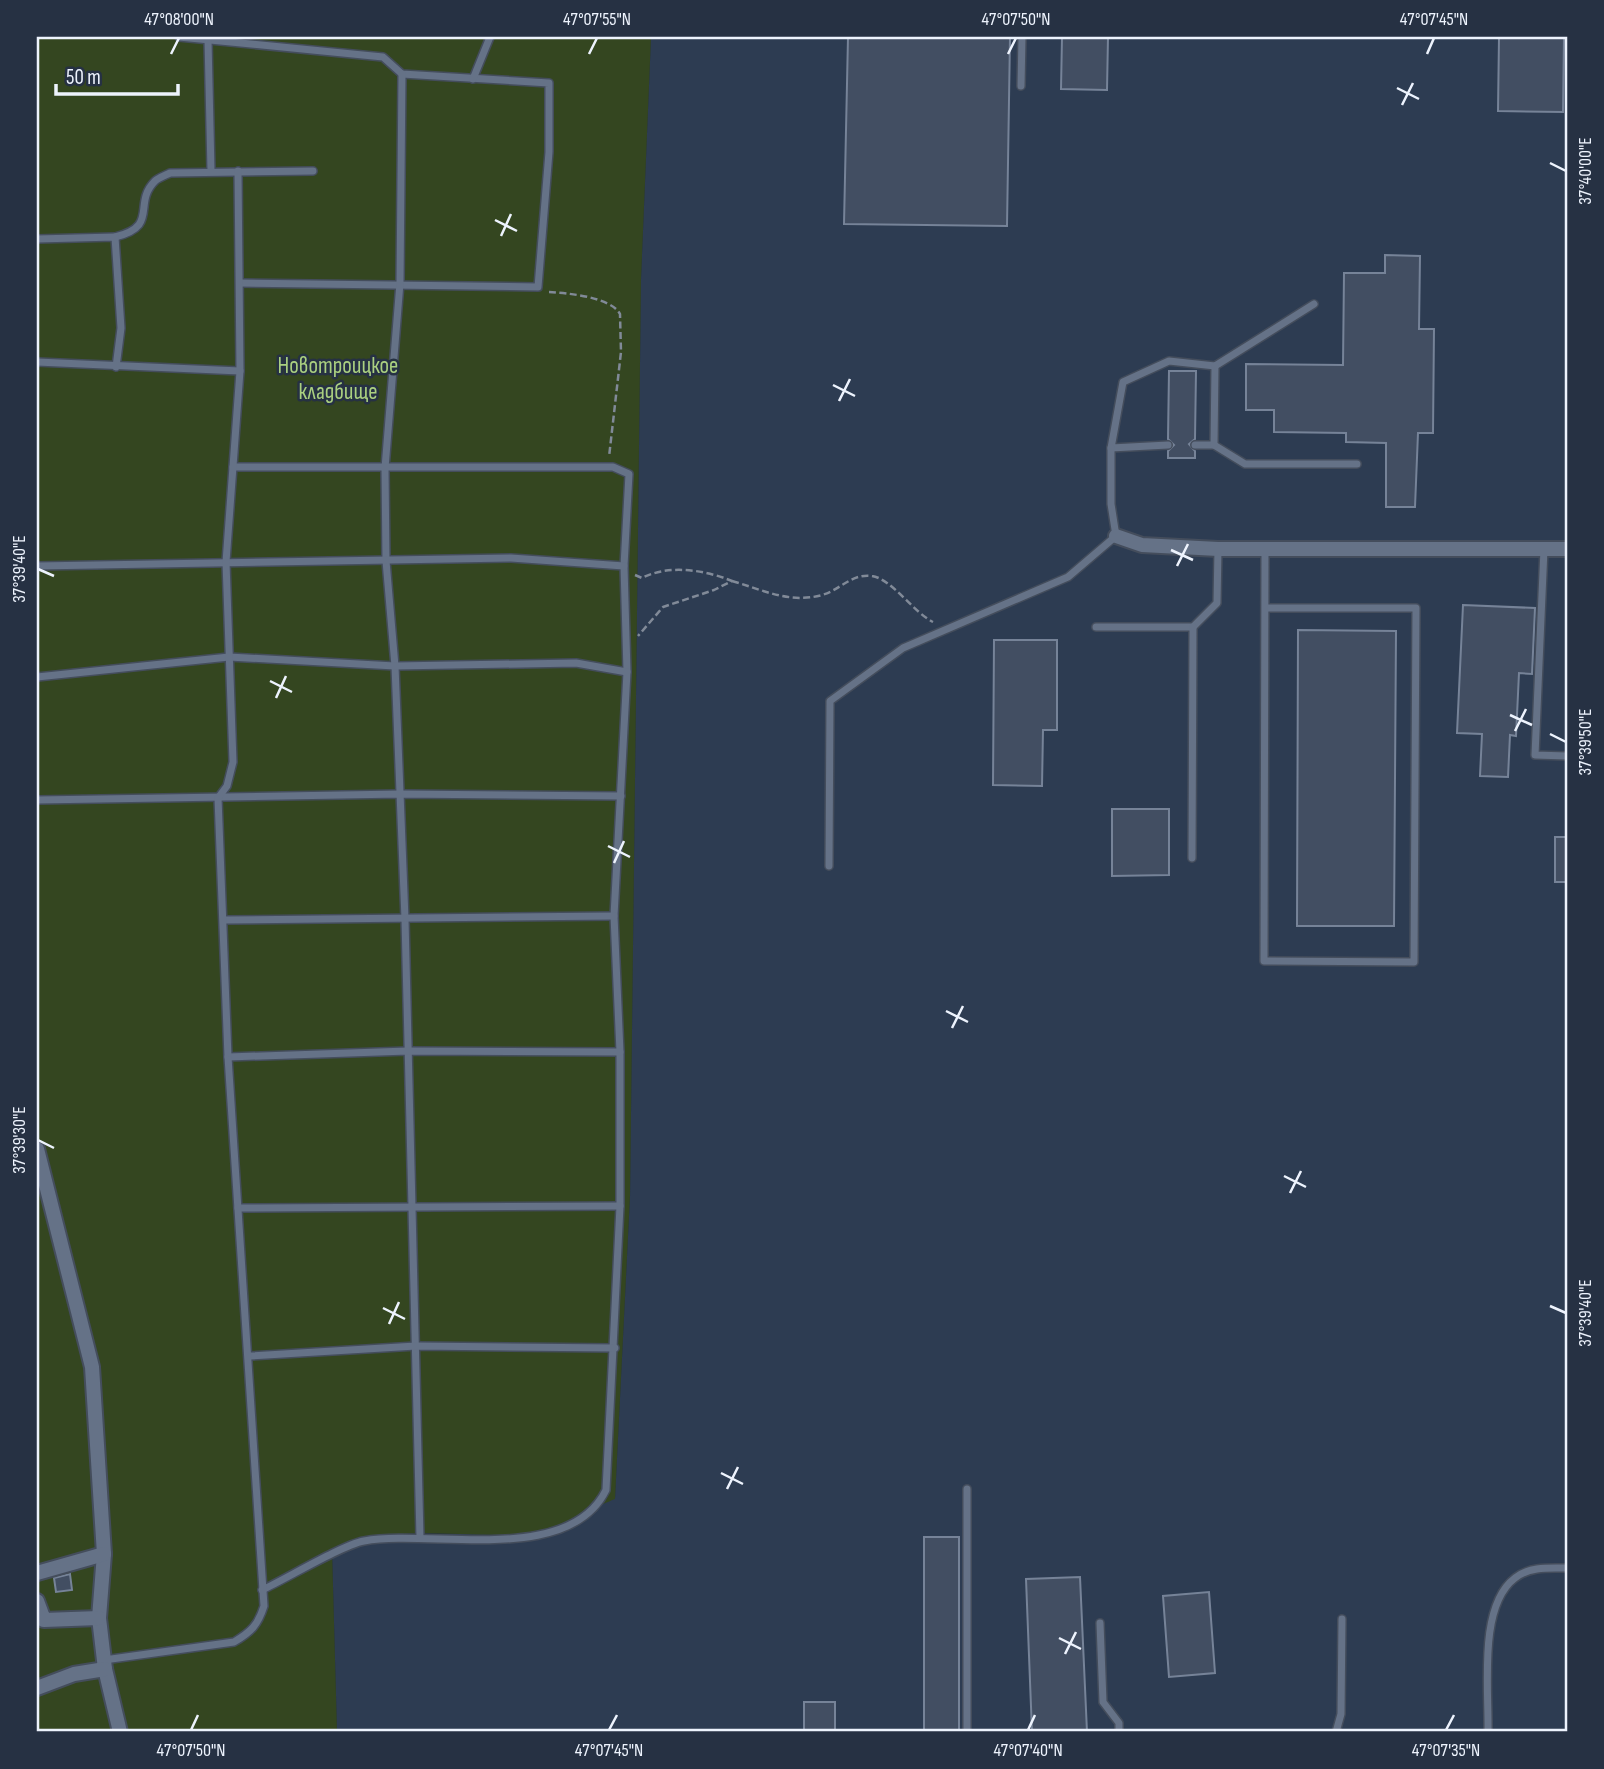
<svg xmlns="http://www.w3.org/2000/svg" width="1604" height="1769" font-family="'Sofia Sans Condensed',sans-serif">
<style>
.built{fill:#2d3c52}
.green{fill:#344620}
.building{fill:#424e62;stroke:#768398;stroke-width:2}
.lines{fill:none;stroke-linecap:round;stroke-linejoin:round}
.lane-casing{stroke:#444d5c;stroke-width:10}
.street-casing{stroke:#444d5c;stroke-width:18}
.path{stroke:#818a98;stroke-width:2.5;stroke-dasharray:7 3.5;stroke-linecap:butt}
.lane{stroke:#657287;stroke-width:7}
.street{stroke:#657287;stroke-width:14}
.ticks{fill:none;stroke:#edf3fd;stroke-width:2.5}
.labels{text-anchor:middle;stroke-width:5;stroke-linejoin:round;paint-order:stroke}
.park-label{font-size:23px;fill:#aad080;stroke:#263143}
.neatline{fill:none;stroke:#edf3fd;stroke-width:2.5}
.ticks-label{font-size:18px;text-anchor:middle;fill:#edf3fd}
</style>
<rect width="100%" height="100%" fill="#263143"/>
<!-- built -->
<path class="built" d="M651,37h916v1695h-1230l-5,-182 22,-10 63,-6 116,-1 82,-35 15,-302 11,-917z"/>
<!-- green -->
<path class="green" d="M37,37h614l-10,242 -11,917 -15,303c-21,8 -65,33 -85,34 -64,7 -138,-12 -198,17l5,182h-300z"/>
<!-- building -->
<g class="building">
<path d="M848,37h162l-3,189 -163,-2z"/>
<path d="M1062,37h46l-1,53 -46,-1z"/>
<path d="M1499,37h65l-1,75 -65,-1z"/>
<path d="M1385,255l35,1 -1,73h15l-1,104h-15l-3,74h-29v-64l-40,-1v-9l-72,-1v-22h-28v-46l97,1 1,-92h41z"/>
<path d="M1169,371h27l-1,68 -6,5 6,7v7h-27v-7l6,-6 -6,-6z"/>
<path d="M1463,605l72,3 -3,66 -13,-1 -3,63 -6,-1 -2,42 -28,-1 2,-42 -25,-1z"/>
<path d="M1298,630l98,1 -2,295h-97z"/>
<path d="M994,640h63v90h-14l-1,56 -49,-1z"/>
<path d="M1112,809h57v66l-57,1z"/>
<rect x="1555" y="837" width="12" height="45"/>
<rect x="924" y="1537" width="35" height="195"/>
<path d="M70,1574l2,16 -16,2 -2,-14z"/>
<path d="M1080,1577l7,155h-55l-6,-153z"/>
<path d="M1209,1592l6,81 -46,4 -6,-81z"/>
<rect x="804" y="1702" width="31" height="30"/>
</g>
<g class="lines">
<!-- lane casing -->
<g class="lane-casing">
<g id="lane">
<path d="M179,37l204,20 19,17 147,9v69l-11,135 -298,-4"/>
<path d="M208,40l3,131"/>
<path d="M402,74l-2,209 -15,185 1,93 9,105 10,253 15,619"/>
<path d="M473,79l17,-42"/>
<path d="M1021,86l1,-49"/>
<path d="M115,237c45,-11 17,-33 40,-56 3,-3 11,-6 15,-8l143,-2"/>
<path d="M37,239l78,-2 6,91 -5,39"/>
<path d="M37,362l203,9"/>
<path d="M1168,445l-57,3 12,-66 46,-21 46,5 99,-62"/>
<path d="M1195,445h19l31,19h112"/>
<path d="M1214,445l1,-79"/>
<path d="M233,467h380l16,7 -5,92 3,106 -13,244 6,136v154l-14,284c-37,76 -174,39 -242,51 -22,4 -78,38 -102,49"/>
<path d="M1544,549l-9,206 32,1"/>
<path d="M37,566l474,-8 113,8"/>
<path d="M1265,608h151l-2,354 -150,-1 1,-412"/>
<path d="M1096,627h97l24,-24 1,-54"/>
<path d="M37,677l192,-20 166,9 181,-3 51,9"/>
<path d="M37,800l363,-6 221,2"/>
<path d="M1192,858l1,-231"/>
<path d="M829,866l1,-165 73,-53 165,-71 48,-41 -5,-32v-56"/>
<path d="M225,920l389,-4"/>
<path d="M228,1057l180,-6 212,1"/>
<path d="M238,1208l382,-2"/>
<path d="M250,1356l166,-10 199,2"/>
<path d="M967,1489v243"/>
<path d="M1100,1623l3,79 16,21v9"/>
<path d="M104,1660l130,-18c17,-10 24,-17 30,-36l-36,-549 -10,-259 9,-12 6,-24 -7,-200 14,-191 -2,-200"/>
<path d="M1336,1732l5,-18 1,-95"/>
<path d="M1488,1732c1,-43 -10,-126 27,-154 15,-12 35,-10 52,-10"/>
</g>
</g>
<!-- street casing -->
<g class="street-casing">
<g id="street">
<path d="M1116,536l26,9 76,4h349"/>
<path d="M37,1149l55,218 12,187 -5,64 6,51 15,63"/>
<path d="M37,1573l67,-19"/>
<path d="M37,1601l7,19 55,-2"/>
<path d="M37,1688l37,-14 31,-5"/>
</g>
</g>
<!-- path -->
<g class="path">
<path d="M549,292c18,1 62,5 71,22l1,38 -12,105"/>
<path d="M635,575l7,3c27,-14 63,-8 90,3l-18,9 -51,17 -25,29"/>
<path d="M732,581c31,9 58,23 90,14 18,-5 30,-22 50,-19 20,3 41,36 61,46"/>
</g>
<!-- lane -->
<use href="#lane" class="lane"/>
<!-- street -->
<use href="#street" class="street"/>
</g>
<!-- ticks -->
<path class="ticks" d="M171,54l8,-16M589,54l8,-16M1008,54l8,-16M1427,54l7,-16M1397,88l22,11M1402,105l11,-22M1550,163l16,8M495,220l22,11M501,236l10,-22M833,385l22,11M839,401l11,-22M1171,550l22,10M1177,566l11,-22M38,569l16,7M270,681l22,11M276,698l10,-22M1510,715l22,10M1515,731l11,-22M1550,734l16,8M608,846l22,11M614,863l10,-22M946,1011l22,11M952,1028l11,-22M38,1140l16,8M1284,1176l22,11M1290,1193l11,-22M1550,1306l16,7M383,1308l22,11M389,1324l10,-22M721,1473l22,11M727,1489l11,-22M1059,1638l22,11M1065,1654l11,-22M191,1730l7,-15M609,1730l8,-15M1028,1730l7,-15M1446,1730l8,-15"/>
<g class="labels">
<!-- park labels -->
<g class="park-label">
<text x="338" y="373">Новотроицкое<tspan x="338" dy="26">кладбище</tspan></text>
</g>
</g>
<!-- border -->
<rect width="1604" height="1769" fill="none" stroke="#263143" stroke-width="77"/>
<!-- scale -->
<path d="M56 84v10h122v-10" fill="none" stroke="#edf3fd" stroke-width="3.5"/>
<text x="66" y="84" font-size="21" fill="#edf3fd" stroke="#263143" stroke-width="5" paint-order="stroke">50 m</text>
<rect x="38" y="38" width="1528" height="1692" class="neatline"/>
<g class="ticks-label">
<text x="179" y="25">47°08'00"N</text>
<text x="597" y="25">47°07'55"N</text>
<text x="1016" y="25">47°07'50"N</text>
<text x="1434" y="25">47°07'45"N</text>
<text transform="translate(1585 171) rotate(-90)" y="6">37°40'00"E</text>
<text transform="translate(19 569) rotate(-90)" y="6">37°39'40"E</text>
<text transform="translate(1585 742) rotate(-90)" y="6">37°39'50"E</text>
<text transform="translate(19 1140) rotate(-90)" y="6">37°39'30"E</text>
<text transform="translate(1585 1313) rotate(-90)" y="6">37°39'40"E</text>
<text x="191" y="1756">47°07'50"N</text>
<text x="609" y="1756">47°07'45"N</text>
<text x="1028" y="1756">47°07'40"N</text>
<text x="1446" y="1756">47°07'35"N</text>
</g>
</svg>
